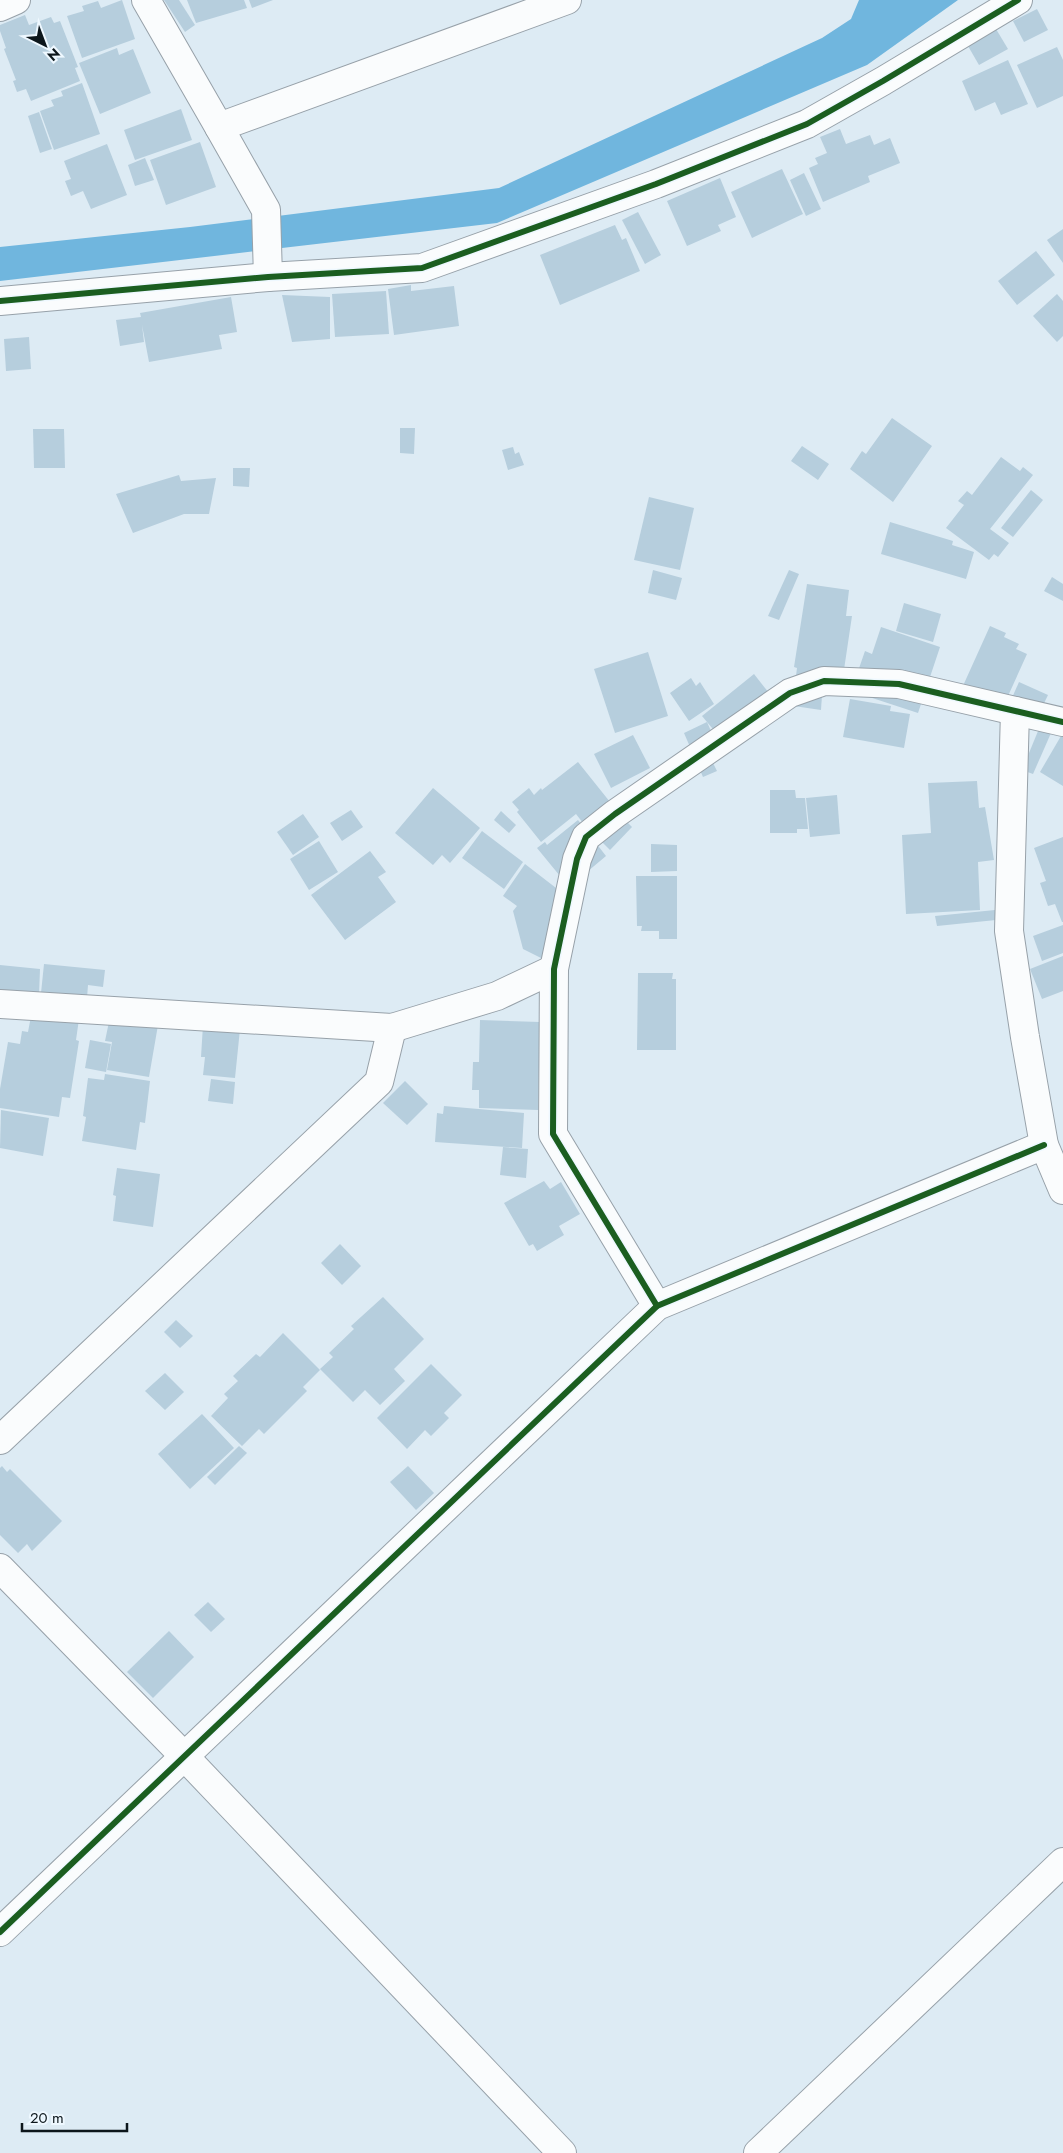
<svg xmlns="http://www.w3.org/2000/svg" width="1063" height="2153" font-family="Jost,sans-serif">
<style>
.water{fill:#70b6de}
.building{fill:#b6cedd}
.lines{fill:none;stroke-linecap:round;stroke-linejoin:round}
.street-casing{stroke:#97a1a9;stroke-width:30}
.street{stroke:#fafcfd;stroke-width:28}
.cycleway-casing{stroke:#eef8ff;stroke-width:9}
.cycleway{stroke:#1b5e20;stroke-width:6}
</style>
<rect width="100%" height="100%" fill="#ddebf4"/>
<!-- water -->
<path class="water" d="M859,0h99l-91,65 -370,158 -497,58v-34l190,-20 309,-39 323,-150 29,-19z"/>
<!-- building -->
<g class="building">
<path d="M122,0l13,39 -53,19 -15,-42 17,-5 -2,-5 16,-5 3,7z"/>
<path d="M164,0h15l16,25 -10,7z"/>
<path d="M187,0h57l3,8 -51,15z"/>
<path d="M249,0h24l-21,8z"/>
<path d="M1037,9l11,21 -24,12 -11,-21z"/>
<path d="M25,15l4,10 22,-8 3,6 6,-2 18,46 -3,1 5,13 -49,20 -5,-12 -9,3 -4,-11 3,-1 -12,-31 2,-1 -6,-17v-6z"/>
<path d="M996,29l12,20 -29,16 -11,-19z"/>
<path d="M1057,47l6,13v36l-26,12 -20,-43z"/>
<path d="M117,48l2,7 14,-6 18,44 -51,21 -21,-51z"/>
<path d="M1008,60l20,44 -27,11 -6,-13 -20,9 -13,-30z"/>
<path d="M82,83l18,51 -46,16 -14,-39 14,-5 -3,-6 12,-4 -2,-5z"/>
<path d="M181,109l11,31 -57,20 -11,-30z"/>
<path d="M39,112l13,37 -12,4 -12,-37z"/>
<path d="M840,129l6,15 24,-9 4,10 16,-7 10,25 -32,13 2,6 -47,20 -14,-34 9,-4 -3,-6 12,-5 -7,-16z"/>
<path d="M200,142l16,45 -50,18 -16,-45z"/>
<path d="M107,144l20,51 -36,14 -8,-18 -12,5 -6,-15 6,-2 -7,-18z"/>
<path d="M145,158l9,22 -19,6 -7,-21z"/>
<path d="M782,169l21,45 -51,24 -21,-46z"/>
<path d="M804,173l17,36 -15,7 -16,-36z"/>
<path d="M720,178l16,39 -18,8 3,6 -34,15 -20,-45z"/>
<path d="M638,212l23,43 -16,9 -23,-44z"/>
<path d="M615,225l7,15 4,-2 14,33 -80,34 -20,-50z"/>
<path d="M1063,229v34l-16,-23z"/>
<path d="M1036,251l19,24 -38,30 -19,-24z"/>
<path d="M411,285v6l43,-5 5,40 -65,9 -6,-46z"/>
<path d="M386,291l3,43 -54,3 -3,-43z"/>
<path d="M1057,294l6,7v35l-6,6 -24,-26z"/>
<path d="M282,295l48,2v42l-38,3z"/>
<path d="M231,297l6,35 -18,3 3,14 -73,13 -7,-37 2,17 -24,4 -4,-26 25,-3 -1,-4z"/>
<path d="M29,337l2,32 -25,2 -2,-32z"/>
<path d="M892,418l40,28 -39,56 -43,-33 12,-18 4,3z"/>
<path d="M400,428h15l-1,26 -14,-1z"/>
<path d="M33,429h31l1,39h-31z"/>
<path d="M802,446l27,18 -11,16 -27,-19z"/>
<path d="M513,447l2,7 4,-2 5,13 -16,5 -6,-20z"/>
<path d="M1001,457l19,14 3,-4 10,8 -43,54 19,14 -11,14 -4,-3 -5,6 -43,-32 18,-23 -6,-4 9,-10 5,4z"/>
<path d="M233,468h17l-1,19 -16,-1z"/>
<path d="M179,475l2,6 35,-3 -7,36h-25l-51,19 -17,-39z"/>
<path d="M1031,490l12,10 -30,37 -12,-9z"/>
<path d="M649,497l45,11 -14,62 -46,-10z"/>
<path d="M890,522l63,19 -1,4 22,7 -8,27 -85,-25z"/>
<path d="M653,570l29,8 -6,22 -28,-7z"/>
<path d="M789,570l10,4 -20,46 -11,-4z"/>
<path d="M1052,577l11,7v17l-19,-10z"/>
<path d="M807,584l42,6 -3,26h6l-10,67 -46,-7 1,-8 -3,-1z"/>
<path d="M904,603l37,11 -8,28 -37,-11z"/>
<path d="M990,626l16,7 -2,4 15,7 -3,5 11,5 -24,53 -41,-19z"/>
<path d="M881,627l59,20 -22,66 -58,-19 -4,-17 9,-26 7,3z"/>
<path d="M648,652l20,64 -53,17 -21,-64z"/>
<path d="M754,674l15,19 -52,41 -15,-18z"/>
<path d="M691,678l5,8 4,-4 14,22 -25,17 -19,-28z"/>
<path d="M788,679l35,1 -2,30 -34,-5z"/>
<path d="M1019,682l29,13 -13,27 -28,-13z"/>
<path d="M850,699l41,7 -1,5 20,3 -6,34 -61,-11z"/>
<path d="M1043,719l12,5 -22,50 -11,-4z"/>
<path d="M707,722l15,34 -10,5 5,10 -14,6 -19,-44z"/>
<path d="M633,735l17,33 -39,20 -17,-34z"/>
<path d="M1061,736l2,1v49l-23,-14z"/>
<path d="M578,762l32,40 -27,21 -7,-9 -35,28 -24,-30 2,-2 -7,-8 17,-14 5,7 7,-7 1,2z"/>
<path d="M977,781l2,27 6,-1 9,53 -16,2 2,48 -74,4 -4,-79 29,-2 -3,-50z"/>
<path d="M433,788l47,40 -30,35 -8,-8 -9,10 -38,-32z"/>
<path d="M770,790h25l1,8h9l3,31h-11v4h-27z"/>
<path d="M837,795l3,39 -30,3 -4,-39z"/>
<path d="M612,807l20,20 -22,23 -20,-20z"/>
<path d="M351,810l12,17 -21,14 -12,-18z"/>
<path d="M501,811l15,14 -7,8 -15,-13z"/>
<path d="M303,814l16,23 -26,18 -16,-23z"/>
<path d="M578,820l28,36 -37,31 -32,-39 8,-6 2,3z"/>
<path d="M482,831l41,31 -19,27 -42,-31z"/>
<path d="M1063,837v85h-1l-7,-18 -7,2 -8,-23 6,-2 -12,-33z"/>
<path d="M319,841l19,31 -29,18 -19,-31z"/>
<path d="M651,844l26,1v26l-26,1z"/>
<path d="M370,851l16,21 -8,5 18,25 -51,38 -34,-45z"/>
<path d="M525,864l44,34 1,6 -29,54 -18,-9 -10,-38 4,-5 -14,-10z"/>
<path d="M636,876h41v63h-18v-8h-18l1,-5h-5z"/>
<path d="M995,910l1,10 -59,6 -2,-10z"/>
<path d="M1063,925v28l-21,8 -9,-25z"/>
<path d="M1063,956v35l-21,8 -12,-30z"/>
<path d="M44,964l61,6 -2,17 -15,-2 -1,13 -46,-5z"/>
<path d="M0,965l40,4 -1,26 -39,-2z"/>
<path d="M638,973h35l-1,6h4v71h-39z"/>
<path d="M32,1011l47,8 -3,21 3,1 -9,57 -8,-1 -3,20 -59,-9v-19l8,-47 12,2 2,-13 6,1z"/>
<path d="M110,1017l48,8 -9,52 -42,-7 5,-28 -7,-1z"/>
<path d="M480,1020l60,2 -2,88 -59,-2v-18h-7l1,-28h6z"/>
<path d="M203,1025l37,4 -5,49 -32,-3 2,-18h-4z"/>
<path d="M90,1040l21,4 -5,28 -21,-4z"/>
<path d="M105,1074l45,7 -5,42 -5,-1 -4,28 -54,-9 4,-24 -3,-1 5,-38 16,2z"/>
<path d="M211,1079l24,3 -2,22 -25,-3z"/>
<path d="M405,1081l23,23 -21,21 -24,-22z"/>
<path d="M444,1106l80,7 -2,35 -87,-6 2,-29 6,1z"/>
<path d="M1,1110l48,8 -6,38 -43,-8z"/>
<path d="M503,1147l25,2 -2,29 -26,-3z"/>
<path d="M117,1168l43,6 -7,53 -40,-6 3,-25 -3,-1z"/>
<path d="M544,1181l6,8 11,-7 19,32 -21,12 5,9 -27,16 -4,-7 -4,2 -25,-43z"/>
<path d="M340,1244l21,22 -19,19 -21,-22z"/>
<path d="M383,1297l41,42 -30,30 11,12 -25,24 -15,-15 -12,12 -33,-33 13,-12 -4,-4 25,-24 -3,-3z"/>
<path d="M176,1320l17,16 -13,12 -16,-16z"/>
<path d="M283,1333l37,37 -17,17 4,4 -43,43 -5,-5 -17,17 -31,-30 17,-18 -4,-4 14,-13 -5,-5 23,-22 4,3z"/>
<path d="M431,1364l31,31 -18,18 5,5 -18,18 -6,-6 -18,19 -30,-31z"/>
<path d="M165,1373l19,19 -19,18 -20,-19z"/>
<path d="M202,1414l32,34 -44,41 -32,-35z"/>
<path d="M239,1446l8,7 -32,32 -8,-8z"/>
<path d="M2,1466l5,6 3,-3 52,52 -30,30 -5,-7 -9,9 -18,-18v-67z"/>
<path d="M408,1466l26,27 -18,17 -26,-28z"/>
<path d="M208,1602l17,17 -14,13 -17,-17z"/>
<path d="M169,1631l25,26 -41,41 -26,-26z"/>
</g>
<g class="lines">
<!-- street casing -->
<g class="street-casing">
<g id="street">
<path d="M146,0l73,127"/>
<path d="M0,7l16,-7"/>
<path d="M268,277l-2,-67 -47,-83 348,-127"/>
<path d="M0,301l268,-24 154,-9 234,-84 151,-60 76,-43 135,-81"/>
<path d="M1015,711l-6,220 16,106 19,108 19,45"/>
<path d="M0,1004l392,24 105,-32 57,-27"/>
<path d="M657,1306l-104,-172 1,-165 23,-110 9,-22 29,-23 175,-121 34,-12 75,3 164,38"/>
<path d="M0,1440l379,-358 13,-54"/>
<path d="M0,1568l184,188 378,397"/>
<path d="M0,1932l657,-626 387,-161"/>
<path d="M758,2153l305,-291"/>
</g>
</g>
<!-- street -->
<use href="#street" class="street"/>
<!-- cycleway casing -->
<g class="cycleway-casing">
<g id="cycleway">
<path d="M0,301l268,-24 154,-9 234,-84 151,-60 76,-43 135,-81"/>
<path d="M657,1306l-104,-172 1,-165 23,-110 9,-22 29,-23 175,-121 34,-12 75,3 164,38"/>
<path d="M0,1932l657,-626 387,-161"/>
</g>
</g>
<!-- cycleway -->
<use href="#cycleway" class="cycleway"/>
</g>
<!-- north arrow -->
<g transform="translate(45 45) rotate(138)" stroke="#eef8ff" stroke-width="4" paint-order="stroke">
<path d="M0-4L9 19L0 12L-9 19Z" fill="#0c161b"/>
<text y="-8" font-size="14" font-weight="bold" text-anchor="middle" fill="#0c161b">N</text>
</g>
<!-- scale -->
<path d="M22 2123v8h105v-8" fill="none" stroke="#0c161b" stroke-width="2.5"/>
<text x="30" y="2123" font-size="15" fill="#0c161b" stroke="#eef8ff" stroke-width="4" paint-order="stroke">20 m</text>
</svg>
